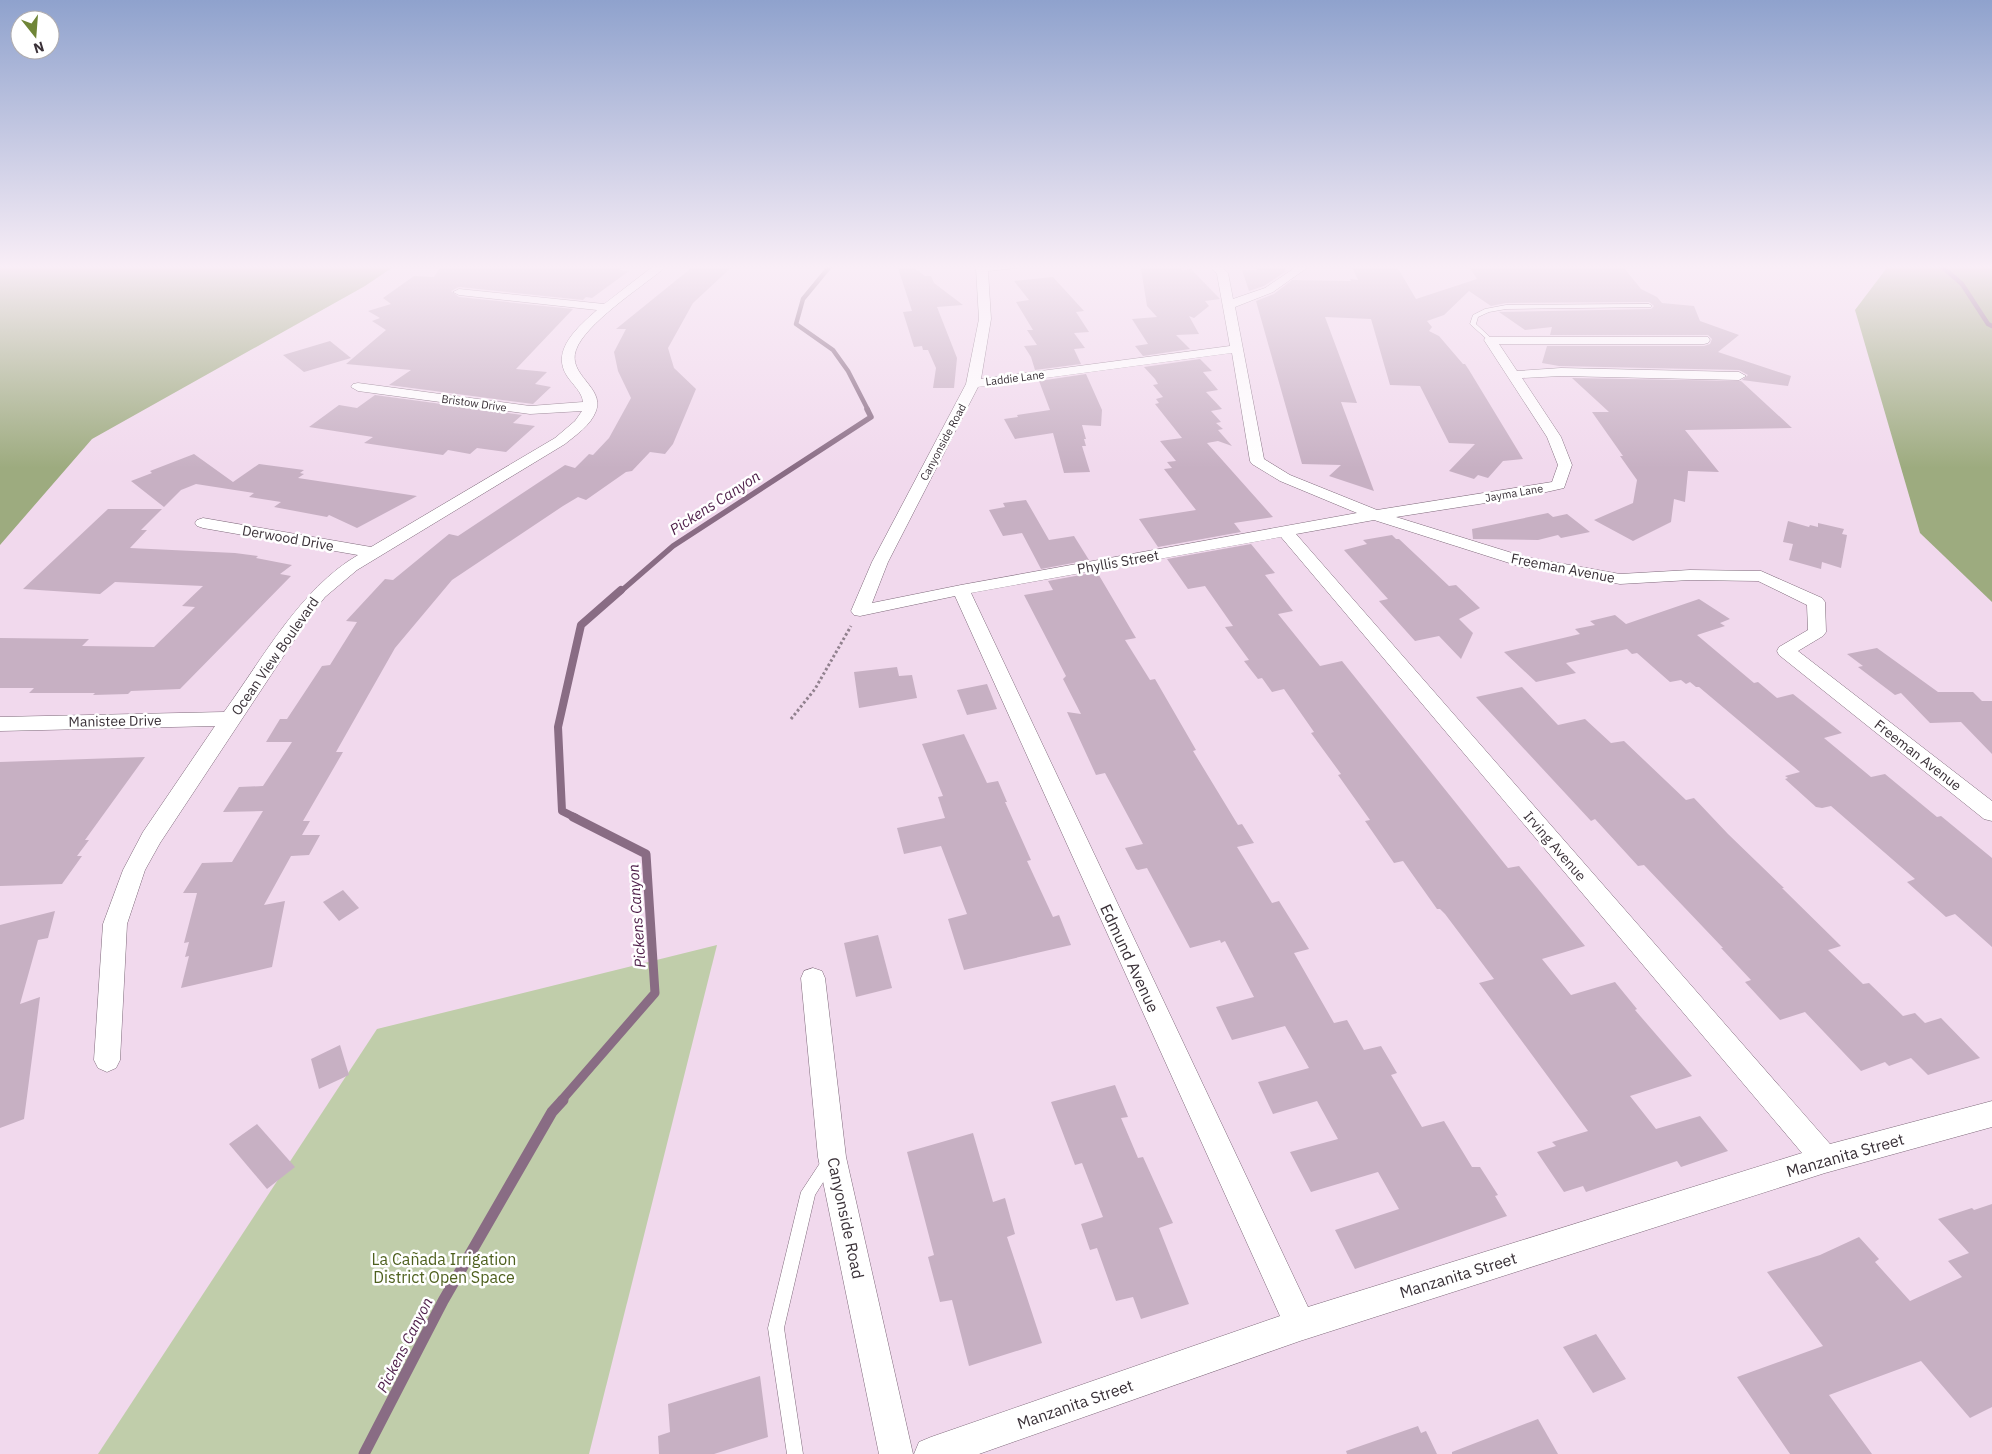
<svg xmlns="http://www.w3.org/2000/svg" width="1992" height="1454" font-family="'IBM Plex Sans',sans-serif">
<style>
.green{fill:#c0cdaa}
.forest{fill:#9dab7f}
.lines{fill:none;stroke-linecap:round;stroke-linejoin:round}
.stream-far4{stroke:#896c84;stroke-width:4.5}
.stream-far3{stroke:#896c84;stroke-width:5.5}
.stream-far2{stroke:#896c84;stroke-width:8}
.stream-far1{stroke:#896c84;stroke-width:9}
.stream{stroke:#896c84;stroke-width:11}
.building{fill:#c7b0c3}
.lane-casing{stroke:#7f6a7b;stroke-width:1}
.street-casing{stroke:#7f6a7b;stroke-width:1}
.path{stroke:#91818e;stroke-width:3;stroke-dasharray:2.5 2.5;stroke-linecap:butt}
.lane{fill:#fff;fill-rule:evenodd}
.street{fill:#fff;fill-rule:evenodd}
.labels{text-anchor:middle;stroke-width:5;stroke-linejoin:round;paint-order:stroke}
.far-street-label{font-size:11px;fill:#3a3138;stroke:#fff}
.street-label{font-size:14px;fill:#3a3138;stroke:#fff}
.water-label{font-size:15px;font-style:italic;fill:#4d1d48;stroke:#fff}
.near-street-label{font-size:16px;fill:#3a3138;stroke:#fff}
.near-park-label{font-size:16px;fill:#4e601e;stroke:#fff}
</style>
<rect width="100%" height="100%" fill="#f1d9ed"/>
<!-- green -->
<path class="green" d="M717,945l-128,509h-491l279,-425z"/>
<!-- forest -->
<g class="forest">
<path d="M0,265h396l-31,21 -273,153 -92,106z"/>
<path d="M1889,265h103v337l-72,-69 -65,-223z"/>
</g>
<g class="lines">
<!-- stream-far4 -->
<g class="stream-far4">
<path d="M831,265l-28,34 -7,25 37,26 15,21 20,39"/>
<path d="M1940,265l22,19 26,40 4,2"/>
</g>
<!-- stream-far3 -->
<path class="stream-far3" d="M620,592l53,-46 198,-129 -4,-8"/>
<!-- stream-far2 -->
<path class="stream-far2" d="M576,818l-14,-7 -4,-84 23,-102 40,-35"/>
<!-- stream-far1 -->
<path class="stream-far1" d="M561,1101l94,-108 -9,-139 -73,-37"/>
<!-- stream -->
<path class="stream" d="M364,1454l79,-153 109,-189 11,-12"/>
</g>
<!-- building -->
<g class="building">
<path d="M441,265h185l-6,5 9,1 -37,27 -6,-1 -3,3 -124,-13 -8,4 8,6 114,12 -57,60 31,3 -12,12 16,3 -18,17 -144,-19 22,-15 -65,-6 40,-34 -14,-9 8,-3 -12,-7 23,-7 -8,-6 31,-22 20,1z"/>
<path d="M695,265h39l-41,38 -25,45 6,20 22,21 -23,55 -8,10 -15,-2 -18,19 -6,1 -40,28 -8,-3 -15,9 -111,74 -57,68 -59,104h7l-40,69h7l-8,14h18l-11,20 -18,1 -27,49 21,-4 -13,66 -91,21 8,-32 -4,1 4,-15 -5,1 13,-50h-14l19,-30 30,-1 31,-51 -40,1 16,-25 24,-1 29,-44h-26l14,-23h7l35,-53 8,-1 27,-43 -11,-1 39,-42 8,1 56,-46 9,2 107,-71 10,3 14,-14 4,1 16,-17 22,-40 -13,-27 -4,-19 12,-23h-10z"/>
<path d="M897,265h13l15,11h6l3,7 29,22 -26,2 20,51 -3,30h-21l3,-20 -8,-18h-5l-1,-4 -8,1 -11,-35 9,-1z"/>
<path d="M1146,265h31l5,5 9,-1 29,30 -15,2 4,5 -15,12 -5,-2 10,18 -23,1 14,14 -47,7 -8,-10 13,-2 -16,-25 25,-2 -10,-11 -6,-37 8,-1z"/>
<path d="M1255,265h28l3,6 -22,15 -15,5 -7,-21h15z"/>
<path d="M1351,265h45l20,34 61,-20 -9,-14h130l2,2 24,1 17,21 16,8 5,6 32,3 6,15 39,14 -21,17 73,24 -3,10 -46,-6 6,-5 -9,-5 -180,-4 -17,-3 5,-17h157l6,-2 2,-5 -4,-4h-158l2,-8 -27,3 -26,-18 152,-3 3,-3 -5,-4 -143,1 -15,3 -22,-15 -25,24 -17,6 5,6 -3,4 10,5 24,28h2l4,6 54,89 -20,2 -15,17 -10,-3 -4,4 -25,-8 26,-27 -26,-1 -29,-57 -30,-1 -19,-66 -46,-2 32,86 -16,-1 33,89 -45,-15 12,-11 -39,-1 -46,-163 18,-7 18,-14 59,1 -1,-2 8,1z"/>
<path d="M1053,277l31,34 -8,1 13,20 -15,1 11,15 -11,1 7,15 -46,6 -4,-13 -7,-11 13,-1 -10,-15h6l-17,-28 13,-2 -15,-19z"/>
<path d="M330,341l21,17 -47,14 -21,-17z"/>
<path d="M1200,359l12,12 -9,1 15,18 -12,2 16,17 -11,2 10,11 -5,1 7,6 -5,1 14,16 -14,-5 -11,2 66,74 -39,6 7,9 -83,15 -19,-28 57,-9 -32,-41 8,-1 -5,-6 9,-1 -16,-20 22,-3 -27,-34 4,-1 -3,-4 7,-2 -10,-12 5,-1 -3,-5 -11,-12z"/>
<path d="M1086,374l16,36 -1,16 -19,-1 4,14h-2l2,7h-4l8,26 -26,1 -11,-40 -38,6 -11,-20 14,-2 -1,-2 33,-5 -11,-29z"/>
<path d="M1572,378l169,3 51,47 -107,2 34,42 -31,-1 -3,31 -11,-3 -3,23 -38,19 -39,-21 39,-17 4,-23 -17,-24h3l-31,-44h17z"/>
<path d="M375,395l147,20 -9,8 22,3 -29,26 -29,-4 -7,6 -22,-4 -5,5 -79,-12 9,-6 -64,-10 30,-22 18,3z"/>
<path d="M194,454l39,28 26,-18 45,6 -4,3 4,1 -6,4 119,18 -60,32 -28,-13 -2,2 -53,-10 7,-5 -32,-5 5,-4 -58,-9 -15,6 -17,17 -33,-26 21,-8 -2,-2z"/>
<path d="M1026,500l23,40 25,-4 15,24 -48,9 -19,-36 -19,3 -14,-26 16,-3 -2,-4z"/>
<path d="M108,509h54l-21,21h6l-17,18 105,5 23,3 -2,2 36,7 -12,9 11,2 -111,113 -49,2 -3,3 -35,1 2,-2h-66l5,-5h-34v-50l89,1 -7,7 72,1 41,-40 -13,-1 21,-20 -88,-4 -15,12 -77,-5z"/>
<path d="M1548,513l5,4 14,-3 23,18 -29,6 -3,-3 -20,5 -65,-1 -1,-10z"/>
<path d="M1788,521l21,6 1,-2 8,2v-4l26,6 -2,5 5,1 -6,33 -19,-6 -1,7 -32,-9 4,-16 -10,-2z"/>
<path d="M1392,535l4,4h3l50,47 7,-1 24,23 -21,11 14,14 -12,26 -22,-23 -24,5 -36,-40 9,-2 -44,-49 23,-6 -4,-4z"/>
<path d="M1251,544l24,29 -10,2 28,36 -15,3 42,52 22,-5 166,207 11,-2 66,80 -43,13 29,36 44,-13 22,27 -2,1 57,66 -62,20 26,33 44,-13 28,35 -47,16 -4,-6 -91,31 -3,-6 -19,6 -27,-40 19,-6 -4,-4 36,-11 -109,-148 15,-4 -49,-65 -5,-5h-3l-34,-48 -9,2 -29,-42 5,-1 -32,-45 3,-1 -30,-41 3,-1 -30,-43 -12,3 -10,-14 -4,1 -14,-18 5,-1 -24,-33 8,-1 -28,-40 -17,3 -21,-30z"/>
<path d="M1097,572l39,66 -11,2 25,40 5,-1 41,71 -3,1 45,74 4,-1 12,19 -17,4 35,56 7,-2 30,48 -15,4 40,70 13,-3 17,30 17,-4 16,27 -6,2 31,52 22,-6 28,46h8l18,28 -3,1 12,20 -152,53 -20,-39 64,-21 -21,-37 -67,20 -21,-40 48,-13 -21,-38 -44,13 -15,-32 51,-14 -24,-42 -53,14 -16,-33 38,-10 -29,-56 -4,2 -1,-3 -30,8 -43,-80 -9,2 -2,-1 -11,-21 18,-4 -38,-71 -9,2 -29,-63 14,2 -18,-35 3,-3 -42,-81 29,-5 -5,-9z"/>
<path d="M1699,599l31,20 -10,4 5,3 -28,9 57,48 4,-1 19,16 16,-4 49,39 -18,5 47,39 14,-3 52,43 4,-1 51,42v89l-37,-33 -9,3 -39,-35 8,-3 -84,-73 -9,2 -6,-1 -31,-28 3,-1 -3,-2 15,-4 -101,-85h-3l-6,-5 -4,2 -5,-4 -11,2 -33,-29 -5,1 -5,-5 -61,14 10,10 -40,9 -32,-30 76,-18 -5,-5 20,-4 -5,-4 25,-6 11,9z"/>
<path d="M1877,648l61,44h35l9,9h10v53l-31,-32 -31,1 -29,-30 -6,2 -37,-28 5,-1 -16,-12z"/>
<path d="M897,667l2,9 13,-1 5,23 -58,10 -5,-36z"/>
<path d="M987,684l10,25 -30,6 -10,-25z"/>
<path d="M1522,687l36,38 27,-6 26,24 13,-2 62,59 8,-2 34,36 56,54h-2l59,58 -13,4 35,34 6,-1 34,33 12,-3 10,10 16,-5 39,40 -52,17 -17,-17 -22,8 -4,-4 -24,9 -56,-59 -25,8 -35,-38 6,-2 -30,-32h2l-79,-83 -6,1 -43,-47 -4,2 -115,-124z"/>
<path d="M964,734l23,49 11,-2 9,21h-2l26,58 -4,1 26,56 6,-2 12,30 -107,25 -16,-51 19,-5 -26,-68 -37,8 -7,-26 48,-10 -7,-21 5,-1 -21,-52z"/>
<path d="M145,757l-60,83h4l-12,16h5l-20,28 -62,2v-124z"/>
<path d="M343,890l16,18 -20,13 -16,-19z"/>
<path d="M55,911l-7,27 -10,2 -18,64 20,-7 -16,122 -24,9v-203z"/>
<path d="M878,935l14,53 -36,9 -12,-54z"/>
<path d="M340,1045l9,30 -30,14 -8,-30z"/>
<path d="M1115,1085l13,32 -7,1 17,40 5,-1 30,66 -14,5 30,76 -48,15 -8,-22 -17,4 -19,-53 -7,2 -9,-26 22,-7 -21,-54 -7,2 -24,-63z"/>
<path d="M257,1124l38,43 -28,22 -38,-45z"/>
<path d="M973,1133l20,69 12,-4 10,36 -8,3 35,106 -73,23 -17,-66 -12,2 -12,-45 6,-2 -27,-103z"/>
<path d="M1992,1204v203l-22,11 -49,-57 -92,34 43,59h-82l-53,-77 86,-31 -56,-74 53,-17 39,-18 20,22 -4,3 35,39 52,-24 -14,-16 21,-8 -31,-34 34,-11 2,2z"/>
<path d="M1596,1334l30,45 -33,14 -30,-46z"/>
<path d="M760,1376l8,61 -54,17h-55l-1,-18 12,-4 -2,-28z"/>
<path d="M1538,1419l20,35h-106v-2z"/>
<path d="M1418,1426l3,7 5,-2 11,23h-90l-1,-3z"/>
</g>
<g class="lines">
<!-- lane casing -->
<g class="lane-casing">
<g id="lane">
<path d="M1649,304l3,2 -1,1 -145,2 -17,3 -11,5 -2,7 16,15 1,1 -3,2 -20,-18 3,-9 12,-6 21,-4z"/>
<path d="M829,1155l5,2 2,5 -21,33 -31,133 19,126h-16l-19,-126 33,-136 23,-35z"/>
</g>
</g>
<!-- street casing -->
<g class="street-casing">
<g id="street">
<path d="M655,265h11l-4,5c-22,18 -77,54 -86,80 -9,25 29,37 20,61 -5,14 -20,24 -31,33l-208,126 -32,27 -15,19 -150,227 -15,27 -18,54 -7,136 -4,8 -9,4 -9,-4 -4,-8 9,-136 20,-54 20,-38 72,-106 -215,5v-14l224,-5c39,-54 76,-123 134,-157l-155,-27 -6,-2 -2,-3 2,-3 6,-2 168,29 184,-109 20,-17 7,-10 -52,3 -172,-23 -7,-4 2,-3 5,-1 172,23 53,-4c-1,-10 -10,-17 -16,-26 -17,-26 12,-50 30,-66l-138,-15 -6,-3 6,-3 145,15z"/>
<path d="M980,265h42l-6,3 -28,3 3,48 -10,60 249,-33 -13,-72 -8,-9h11l8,8 5,26 32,-11 34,-23h12l-38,27 -38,15 29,152 26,16 87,35 175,-28 6,-17 -11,-28 -63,-97 2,-3h222l2,3 -2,3 -4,1h-205l18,27 44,-3 178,4 7,4 -7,4 -178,-4 -39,2 39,59 11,28 -8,23 -40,9 -128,20 129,40 95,17 70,-4 71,1 61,27 3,4 1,30 -3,4 -25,15 194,150v20l-8,-2 -205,-164 -2,-4 2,-4 29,-17 -1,-25 -49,-24 -68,-1 -70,4 -98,-17 -148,-47 -78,14 534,610 162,-43v26l-167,46 -525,168 -321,113h-65l5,-12 12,-5 349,-121 -325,-720 -95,20 -6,-1 -3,-4 21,-49 94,-178 13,-65 -3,-51zM1232,353l18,108 2,3 28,17 77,32 -396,72 -89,18 16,-41 90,-175zM1281,537l521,616 -494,154 -337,-714z"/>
<path d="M813,968l9,3 3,7 21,179 67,297h-34l-61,-297 -17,-179 3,-7z"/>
</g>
</g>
<!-- path -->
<path class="path" d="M791,719l24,-30 36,-63"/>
<!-- lane -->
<use href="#lane" class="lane"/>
<!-- street -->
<use href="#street" class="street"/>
</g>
<!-- sky -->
<linearGradient id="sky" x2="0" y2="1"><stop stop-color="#8fa2cd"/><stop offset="0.57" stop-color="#f9eef7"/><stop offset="1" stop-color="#f9eef7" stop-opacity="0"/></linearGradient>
<rect width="1992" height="468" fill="url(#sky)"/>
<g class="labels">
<!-- far-street labels -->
<g class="far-street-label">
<text transform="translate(1015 378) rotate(-7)" y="4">Laddie Lane</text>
<text transform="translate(474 403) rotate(8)" y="4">Bristow Drive</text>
<text transform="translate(943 442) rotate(-62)" y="4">Canyonside Road</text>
<text transform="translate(1514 493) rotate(-10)" y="4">Jayma Lane</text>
</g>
<!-- street labels -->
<g class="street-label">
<text transform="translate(288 538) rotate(10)" y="5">Derwood Drive</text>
<text transform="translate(1118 562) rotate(-10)" y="5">Phyllis Street</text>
<text transform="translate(1563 568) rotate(11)" y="5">Freeman Avenue</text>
<text transform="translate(275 656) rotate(-55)" y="5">Ocean View Boulevard</text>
<text transform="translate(115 721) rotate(-1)" y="5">Manistee Drive</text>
<text transform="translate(1918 755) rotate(38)" y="5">Freeman Avenue</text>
<text transform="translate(1555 846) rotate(49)" y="5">Irving Avenue</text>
</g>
<!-- water labels -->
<g class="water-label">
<text transform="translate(715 503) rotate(-33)" y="5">Pickens Canyon</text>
<text transform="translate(637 916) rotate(-94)" y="5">Pickens Canyon</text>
<text transform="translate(405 1345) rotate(-63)" y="5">Pickens Canyon</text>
</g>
<!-- near-street labels -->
<g class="near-street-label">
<text transform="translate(1130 958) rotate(65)" y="6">Edmund Avenue</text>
<text transform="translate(1845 1155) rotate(-16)" y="6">Manzanita Street</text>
<text transform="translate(846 1218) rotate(78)" y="6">Canyonside Road</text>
<text transform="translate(1458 1275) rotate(-17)" y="6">Manzanita Street</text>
<text transform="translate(1075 1404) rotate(-19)" y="6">Manzanita Street</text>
</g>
<!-- near-park labels -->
<g class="near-park-label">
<text x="444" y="1265">La Cañada Irrigation<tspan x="444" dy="18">District Open Space</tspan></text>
</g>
</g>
<!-- north arrow -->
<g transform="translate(35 35) rotate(163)"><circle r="24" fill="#ffffff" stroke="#b0adaf"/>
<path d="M0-4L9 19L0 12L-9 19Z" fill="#6f8537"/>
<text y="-8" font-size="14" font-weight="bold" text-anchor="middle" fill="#3a3138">N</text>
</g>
</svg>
